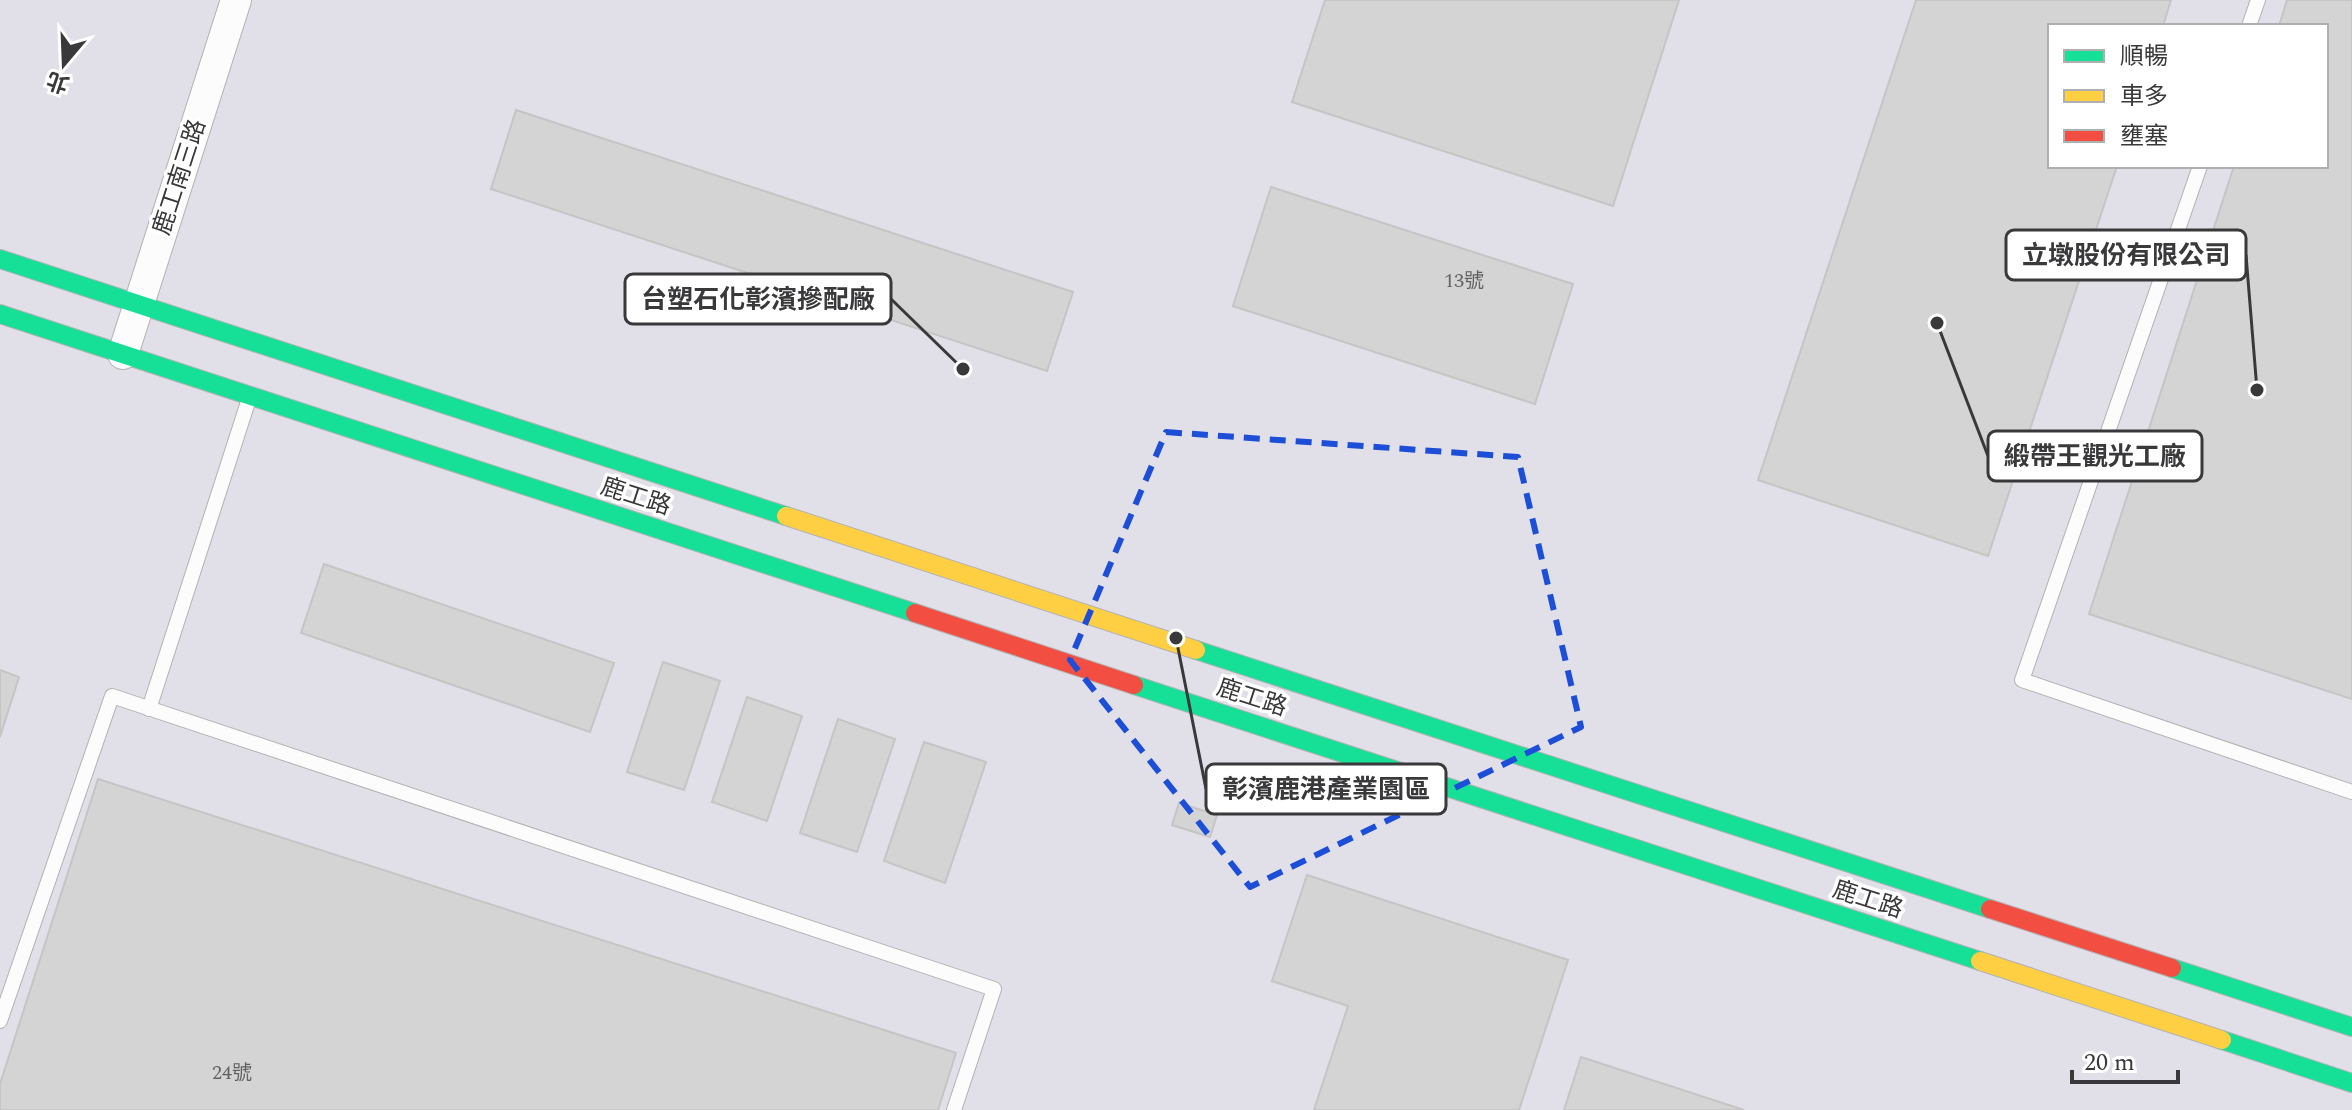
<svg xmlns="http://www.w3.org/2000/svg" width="2352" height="1110" font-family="Spectral,'Noto Sans TC',serif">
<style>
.built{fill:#e1dfe7;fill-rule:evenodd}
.building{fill:#d5d4d4;stroke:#c6c4c5;stroke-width:2}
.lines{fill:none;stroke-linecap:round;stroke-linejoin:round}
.lane-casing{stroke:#b2b2b4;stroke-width:16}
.street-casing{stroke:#b2b2b4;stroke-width:32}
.fast-casing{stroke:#b2b2b4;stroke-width:20}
.slow-casing{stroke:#b2b2b4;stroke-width:20}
.jam-casing{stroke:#b2b2b4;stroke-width:20}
.lane{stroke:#fcfcfd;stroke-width:14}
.street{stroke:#fcfcfd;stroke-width:30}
.fast{stroke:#16e098;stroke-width:18}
.slow{stroke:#ffcf43;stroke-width:18}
.jam{stroke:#f24e42;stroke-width:18}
.marked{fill:none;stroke:#1d4ed8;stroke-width:6;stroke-dasharray:16 10;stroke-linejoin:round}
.labels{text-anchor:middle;stroke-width:7;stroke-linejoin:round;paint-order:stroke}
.number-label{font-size:20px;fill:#626263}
.street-label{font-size:24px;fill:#39383a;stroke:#fff}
.leader{fill:none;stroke:#39383a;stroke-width:3}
.callout-dot{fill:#39383a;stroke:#fff;stroke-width:3}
.callout{fill:#fff;stroke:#39383a;stroke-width:3}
.callout-label{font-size:26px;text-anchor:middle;font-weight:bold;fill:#39383a}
</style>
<rect width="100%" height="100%" fill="#edecef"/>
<!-- built -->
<path class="built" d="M0,0h2352v1110h-2352zM2050,26h276v140h-276z"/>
<!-- building -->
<g class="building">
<path d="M1325,0h354l-66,206 -321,-104z"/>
<path d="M1916,0h255l-8,26h-113v140h67l-129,390 -230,-76z"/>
<path d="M2287,0h65v699l-263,-85 145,-448h92v-140h-47z"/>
<path d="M516,110l557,182 -26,79 -556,-182z"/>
<path d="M1271,187l302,97 -38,120 -302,-98z"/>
<path d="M324,564l290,99 -24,69 -289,-99z"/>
<path d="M663,662l57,19 -36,109 -57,-18z"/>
<path d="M0,670l19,7 -19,60z"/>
<path d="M747,697l55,19 -35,105 -55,-19z"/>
<path d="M838,719l57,20 -38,113 -57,-19z"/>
<path d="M924,742l62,20 -41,121 -61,-22z"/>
<path d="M98,779l858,274 -18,57h-938v-26z"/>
<path d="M1179,803l38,12 -7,22 -38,-12z"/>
<path d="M1307,875l261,85 -49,150h-205l34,-104 -76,-25z"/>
<path d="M1581,1057l163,53h-180z"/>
</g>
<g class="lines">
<!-- lane casing -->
<g class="lane-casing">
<g id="lane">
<path d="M2249,26l9,-26"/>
<path d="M2200,166l-178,514 330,112"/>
<path d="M149,709l100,-310"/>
<path d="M0,1021l112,-325 882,293 -40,121"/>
</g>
</g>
<!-- street casing -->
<g class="street-casing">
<path id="street" d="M123,354l113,-354"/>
</g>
<!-- fast casing -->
<g class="fast-casing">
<g id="fast">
<path d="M0,259l786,257"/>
<path d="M0,314l915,299"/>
<path d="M1196,650l794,259"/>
<path d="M1134,685l846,276"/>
<path d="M2172,968l180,59"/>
<path d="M2222,1040l130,43"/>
</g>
</g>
<!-- slow casing -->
<g class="slow-casing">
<g id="slow">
<path d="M786,516l410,134"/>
<path d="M1980,961l242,79"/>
</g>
</g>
<!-- jam casing -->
<g class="jam-casing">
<g id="jam">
<path d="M915,613l219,72"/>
<path d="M1990,909l182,59"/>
</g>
</g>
<!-- lane -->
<use href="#lane" class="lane"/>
<!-- street -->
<use href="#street" class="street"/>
<!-- fast -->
<use href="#fast" class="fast"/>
<!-- slow -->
<use href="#slow" class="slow"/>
<!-- jam -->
<use href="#jam" class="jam"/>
</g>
<!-- marked area -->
<path class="marked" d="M1166,432l352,25 63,270 -331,160 -180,-227z"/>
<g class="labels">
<!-- number labels -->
<g class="number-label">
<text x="1464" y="287">13號</text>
<text x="232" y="1079">24號</text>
</g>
<!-- street labels -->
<g class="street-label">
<text transform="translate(179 177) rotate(-72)" y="8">鹿工南三路</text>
<text transform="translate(636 496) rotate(18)" y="8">鹿工路</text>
<text transform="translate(1252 697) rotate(18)" y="8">鹿工路</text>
<text transform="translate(1868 899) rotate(18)" y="8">鹿工路</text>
</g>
</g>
<!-- callouts -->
<path class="leader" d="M2257 390L2246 255M963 369L891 299M1937 323L1988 456M1176 638L1206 789"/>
<g class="callout-dot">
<circle cx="2257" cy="390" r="8"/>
<circle cx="963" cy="369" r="8"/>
<circle cx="1937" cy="323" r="8"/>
<circle cx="1176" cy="638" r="8"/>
</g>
<g class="callout">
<rect x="2006" y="230" width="240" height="50" rx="8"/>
<rect x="625" y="274" width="266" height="50" rx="8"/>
<rect x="1988" y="431" width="214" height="50" rx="8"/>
<rect x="1206" y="764" width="240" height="50" rx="8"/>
</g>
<g class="callout-label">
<text x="2126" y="264">立墩股份有限公司</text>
<text x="758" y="308">台塑石化彰濱摻配廠</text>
<text x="2095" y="465">緞帶王觀光工廠</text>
<text x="1326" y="798">彰濱鹿港產業園區</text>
</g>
<!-- legend -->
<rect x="2048" y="24" width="280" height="144" fill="#ffffff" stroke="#b0afb0" stroke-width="2"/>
<rect x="2064" y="50" width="40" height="12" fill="#16e098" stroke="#b0afb0" stroke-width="2"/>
<text x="2120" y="64" font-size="24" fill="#39383a">順暢</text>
<rect x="2064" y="90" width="40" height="12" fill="#ffcf43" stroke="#b0afb0" stroke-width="2"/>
<text x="2120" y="104" font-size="24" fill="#39383a">車多</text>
<rect x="2064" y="130" width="40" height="12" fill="#f24e42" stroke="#b0afb0" stroke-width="2"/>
<text x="2120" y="144" font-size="24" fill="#39383a">壅塞</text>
<!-- north arrow -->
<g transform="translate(64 64) rotate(199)" stroke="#ffffff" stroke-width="6" paint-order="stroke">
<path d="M0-6L14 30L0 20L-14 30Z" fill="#39383a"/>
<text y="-12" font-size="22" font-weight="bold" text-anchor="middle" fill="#39383a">北</text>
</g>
<!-- scale -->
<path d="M2072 1070v12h106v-12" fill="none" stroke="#39383a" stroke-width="4"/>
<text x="2084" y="1070" font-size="24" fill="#39383a" stroke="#ffffff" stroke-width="6" paint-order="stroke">20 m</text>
</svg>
